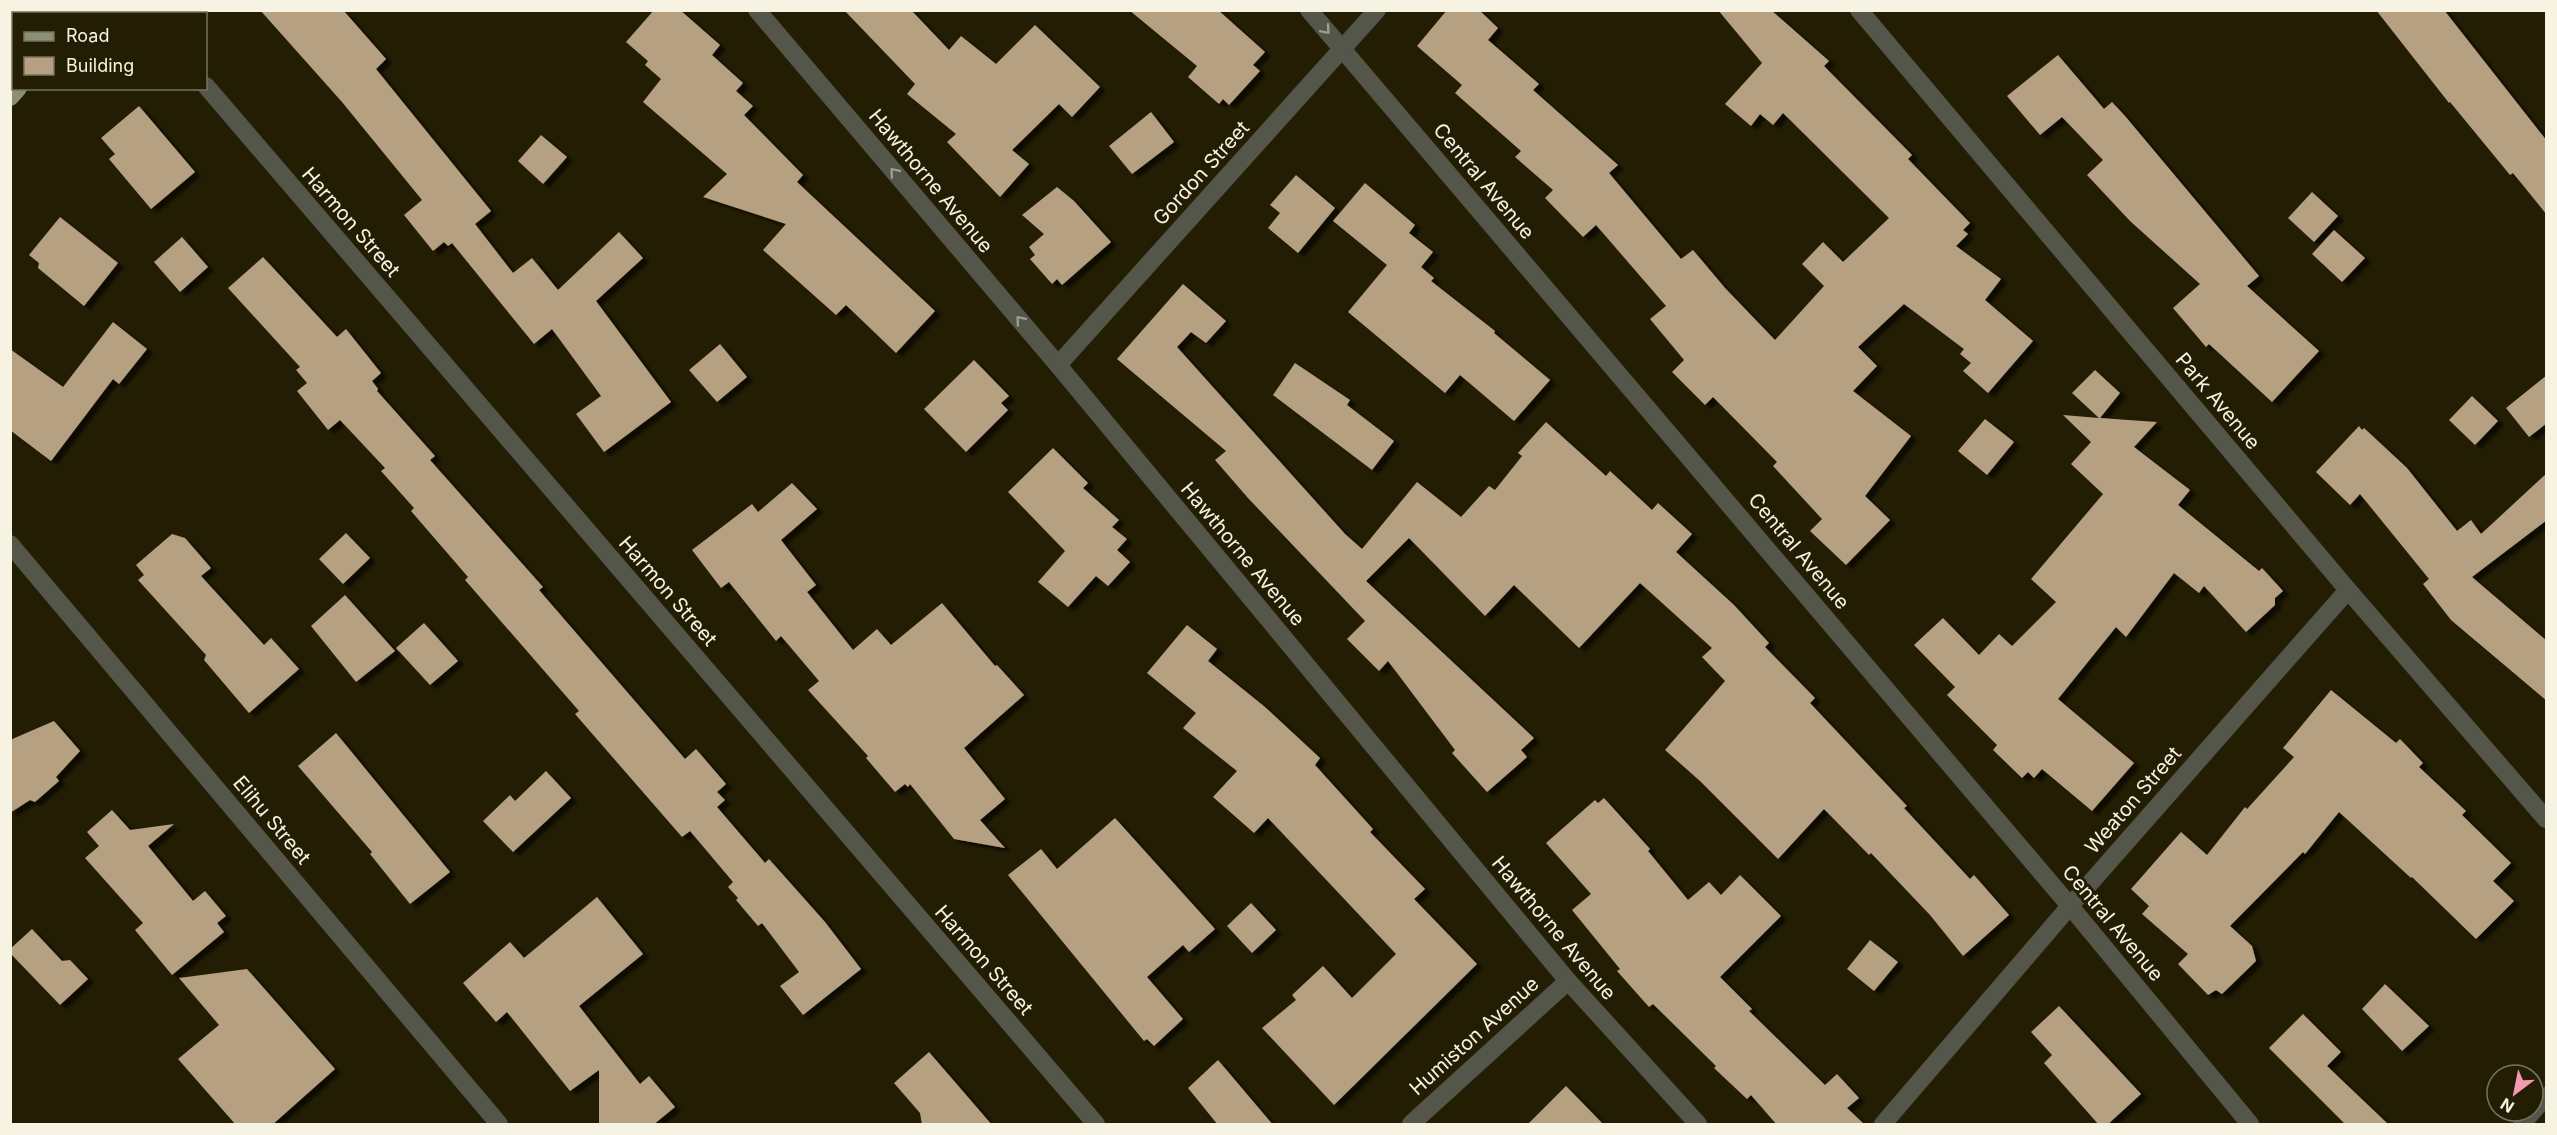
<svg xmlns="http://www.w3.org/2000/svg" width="2557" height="1135" font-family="Inter,sans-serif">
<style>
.building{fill:#b5a082;filter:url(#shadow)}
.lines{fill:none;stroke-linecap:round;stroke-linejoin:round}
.minor{stroke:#54564a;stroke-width:18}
.major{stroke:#8b8f76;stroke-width:18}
.oneway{stroke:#9d9d8f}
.labels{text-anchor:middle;stroke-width:6;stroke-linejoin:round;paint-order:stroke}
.street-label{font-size:20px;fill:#f6f3e3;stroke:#231d03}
</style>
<defs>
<filter id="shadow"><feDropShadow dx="6" dy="4" stdDeviation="1.5" flood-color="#0009"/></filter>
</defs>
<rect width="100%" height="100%" fill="#231d03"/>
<!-- building -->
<g class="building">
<path d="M260,10h83l43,49 -10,10 115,142 -16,13 38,49 19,-15 26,32 61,-58 24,26 -47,43 75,101 -67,50 -28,-38 25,-18 -49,-67 -18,15 -82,-101 -4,3 -4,-4 -11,9 -29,-36 18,-15 -80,-98z"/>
<path d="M654,10h26l40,35 -8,10 31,28 -7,8 17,15 -9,9 59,60 -6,7 138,129 -39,42 -50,-48 -10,10 -73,-65 23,-26 -83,-27 24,-23 -84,-72 18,-23 -16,-14 3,-4 -22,-19z"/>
<path d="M844,10h67l38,40 12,-14 35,28 39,-39 65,62 -28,30 -13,-13 -47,46 17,14 -29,33 -53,-55 9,-8 -49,-40 8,-10z"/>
<path d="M1129,10h89l47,42 -12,13 7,6 -31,34 -6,-6 -4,5 -31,-27 9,-11z"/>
<path d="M1447,10h32l19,18 -10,12 51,44 -6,6 85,75 -9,8 72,86 12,-9 32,38 50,52 49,-54 -22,-22 21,-22 20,20 46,-44 -106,-105 -10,12 -13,-11 -9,12 -26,-22 37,-41 -44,-53h53l58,51 -5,5 88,89 -4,4 62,64 -7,7 5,4 -12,12 45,33 -16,21 48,41 -45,52 -25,-22 8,-8 -11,-9 4,-5 -60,-45 -46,43 19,19 -24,25 58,45 -46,60 25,24 -44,45 -36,-34 12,-12 -49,-53 4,-4 -64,-65 -8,8 -33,-33 12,-12 -34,-41 16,-13 -70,-81 -13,12 -38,-39 8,-8 -38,-33 6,-6 -66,-58 7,-8 -45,-39z"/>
<path d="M2376,10h68l103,131v74l-34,-42 -3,2 -60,-73 -1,1z"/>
<path d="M2058,55l46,54 8,-7 13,14 134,160 -12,10 72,65 -47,51 -63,-58 -3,3 -33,-39 27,-24 -70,-63 -43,-46 16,-15 -41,-43 -22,18 -33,-39z"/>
<path d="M139,106l56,66 -44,37 -42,-50 6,-5 -14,-16z"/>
<path d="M1151,112l23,30 -42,32 -23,-28z"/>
<path d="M541,135l26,22 -24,27 -25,-23z"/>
<path d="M1296,175l39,33 -37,45 -30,-25 12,-15 -10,-8z"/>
<path d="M1365,183l50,42 -6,8 24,19 -12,15 13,11 -3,3 64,50 -1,2 56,47 -36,41 -54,-46 -15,18 -97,-81 39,-47 -54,-44z"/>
<path d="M1057,187l17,14 37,41 -49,43 -5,-6 -5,5 -22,-25 5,-4 -6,-8 15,-13 -22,-19z"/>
<path d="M2312,192l26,24 -24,26 -26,-24z"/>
<path d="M60,217l58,46 -34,43 -46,-38 1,-5 -10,-8z"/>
<path d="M2334,230l31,28 -23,24 -30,-28z"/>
<path d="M182,237l26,30 -28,25 -26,-30z"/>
<path d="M263,257l74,80 9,-8 35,44 -9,8 6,8 -1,2 58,65 -5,4 113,127 -4,3 146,169 11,-10 30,35 -9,8 8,8 -8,7 48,56 4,-4 56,63 36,47 -58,46 -23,-29 19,-14 -37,-49 -4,3 -22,-26 2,-2 -10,-11 5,-5 -43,-51 -8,6 -107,-123 4,-3 -114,-131 3,-3 -57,-66 3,-3 -33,-37 4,-3 -45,-48 -12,10 -31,-39 10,-8 -11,-13 4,-3 -72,-79z"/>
<path d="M1183,284l43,37 -20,22 -15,-11 -14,15 168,187 17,15 55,-67 44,35 28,-31 6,4 27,-34 -4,-3 28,-31 60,54 4,-5 42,39 6,-7 34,31 -16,18 58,53 35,38 -4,4 50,51 -5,5 97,103 -3,2 66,71 4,-4 35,40 -46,41 -33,-41 -59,-62 -2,2 -45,-46 -46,50 -78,-78 -35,-31 60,-69 -23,-24 10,-9 -72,-65 -61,65 -65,-63 -29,31 -76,-78 -43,43 168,157 -13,12 6,7 -40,35 -35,-39 3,-3 -67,-89 -9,10 -32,-32 18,-18 -117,-123 -33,-38 11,-9 -109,-92z"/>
<path d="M113,322l34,27 -28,35 -6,-5 -62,82 -41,-31v-81l53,38z"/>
<path d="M720,344l27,33 -30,25 -28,-32z"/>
<path d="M974,360l35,36 -8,7 7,7 -42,42 -42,-43z"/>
<path d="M1295,363l55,37 -3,5 47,36 -22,29 -99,-75z"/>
<path d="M2095,370l25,23 -20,25 57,4 -23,25 56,43 -12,15 81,66 3,-3 21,23 -8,7v7l-29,27 -42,-46 -5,7 -25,-20 -48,64 -10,-10 -58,72 76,64 -42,48 -50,-42 -8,9 -6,-6 -6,6 -29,-28 4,-5 -50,-50 8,-8 -41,-42 29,-27 36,37 20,-21 13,12 44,-44 -25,-23 72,-85 -32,-30 20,-22 -28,-27 36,3 -27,-25z"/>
<path d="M2547,375v48l-18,14 -23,-29z"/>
<path d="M2472,396l26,25 -23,24 -26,-25z"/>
<path d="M1985,419l29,23 -27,33 -29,-24z"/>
<path d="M2359,426l3,4 2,-2 43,40 50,63 14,-11 10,14 66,-61v47l-75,57 75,64v60l-96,-81 -28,-36 6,-5 -69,-85 -10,11 -34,-33z"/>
<path d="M1053,448l35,35 -5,5 36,32 -7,7 15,12 -10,11 13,12 -22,24 -12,-10 -28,31 -30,-25 27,-31 -57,-59z"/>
<path d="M792,483l25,26 -36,31 35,45 -9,7 46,58 24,-21 14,16 51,-42 53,63 2,-1 27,30 -60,53 41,51 -25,21 25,28 -51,-9 -44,-55 -2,3 -3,-3 -10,8 -29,-34 2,-2 -60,-66 11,-9 -38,-45 -5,5 -47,-59 -8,6 -29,-38 60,-46 6,8z"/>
<path d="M346,533l24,25 -27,26 -24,-25z"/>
<path d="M172,534l13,4 26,30 -10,8 63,69 7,-7 28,31 -50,44 -45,-53 2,-5 -68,-75 6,-5 -8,-10z"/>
<path d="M345,595l50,56 -39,31 -45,-56z"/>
<path d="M424,623l34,38 -28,24 -34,-37z"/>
<path d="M1187,625l30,24 -9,12 57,46 55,51 -5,7 58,64 -3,3 55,57 -11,10 63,65 -143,141 -72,-77 34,-28 -4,-5 31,-29 29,32 44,-44 -128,-136 -14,15 -41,-36 24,-26 -54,-43 13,-15 -49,-40z"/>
<path d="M2331,690l65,53 4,-4 23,24 -4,4 47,44 -4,4 49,48 -18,18 21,20 -38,38 -64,-62 -1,1 -72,-66 -34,42 -2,-2 -73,74 22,20 4,15 -34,33 -6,-4 -8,5 -30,-31 10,-10 -46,-40 7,-8 -18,-17 50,-57 26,23 38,-48 2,2 47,-52 -11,-9z"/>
<path d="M54,721l26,30 -24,26 3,4 -24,21 -5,-2 -20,13v-73z"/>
<path d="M336,733l114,139 -40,32 -40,-50 2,-2 -74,-86z"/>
<path d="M546,771l25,27 -58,54 -30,-31 27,-26 5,6z"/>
<path d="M1604,798l46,51 -2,2 40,49 21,-18 12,13 19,-20 41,41 -61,61 32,32 -3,2 76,74 12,-11 22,24 -12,10 18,17h-88l-26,-30 -4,4 -33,-31 2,-2 -63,-62 -4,3 -32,-36 3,-2 -48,-59 19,-16 -45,-51 49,-43 3,3z"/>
<path d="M112,810l18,20 44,-6 -26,22 45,55 12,-10 21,25 -9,7 7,9 -52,43 -37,-45 8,-7 -58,-65 14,-12 -12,-14z"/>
<path d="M1115,818l100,111 -26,23 -6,-7 -36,32 36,42 -29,27 -7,-7 -3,2 -136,-166 33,-26 16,20z"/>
<path d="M597,897l46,57 -64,52 61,78 9,-8 26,31 -22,18h-54v-55l-29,21 -63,-79 -11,10 -33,-39 47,-41 14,16z"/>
<path d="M1251,903l25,27 -24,23 -25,-27z"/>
<path d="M32,929l30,32 8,-1 18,19 -28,26 -50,-52v-4z"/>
<path d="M1870,940l28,22 -24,29 -27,-22z"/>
<path d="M247,969l88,100 -63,56h-36l-58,-66 41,-34 -40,-47z"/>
<path d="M2385,984l44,42 -27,25 -40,-42z"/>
<path d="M2059,1006l82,88 -34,31h-8l-55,-62 8,-8 -21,-23z"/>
<path d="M2303,1014l38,38 -14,14 62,59h-43l-77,-77z"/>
<path d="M929,1052l63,73h-70l-2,-12 -26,-30z"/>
<path d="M1218,1060l55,65h-55l-30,-37z"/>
<path d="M1566,1086l38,39h-77z"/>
</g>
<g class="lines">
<!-- minor -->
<g class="minor">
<path d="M141,10l2,4"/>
<path d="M757,10l301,355 510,616 130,143"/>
<path d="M1309,10l761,896 180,218"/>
<path d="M1859,10l489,580 198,229"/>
<path d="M206,86l890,1038"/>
<path d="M1058,365l319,-355"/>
<path d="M10,544l489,580"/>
<path d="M1411,1124l157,-143"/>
<path d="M1883,1124l187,-218 278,-316"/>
<path d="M2522,1124l24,-28"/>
</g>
<!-- major -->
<g class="major">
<path d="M82,14l3,-4"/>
<path d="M10,97l8,-9"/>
</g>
</g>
<!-- one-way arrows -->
<defs><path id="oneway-chevron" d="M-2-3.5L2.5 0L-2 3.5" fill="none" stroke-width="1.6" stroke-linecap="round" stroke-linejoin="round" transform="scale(1.5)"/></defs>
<g class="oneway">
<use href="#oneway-chevron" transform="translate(1326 30) rotate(49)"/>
<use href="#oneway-chevron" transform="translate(894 172) rotate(-130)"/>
<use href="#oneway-chevron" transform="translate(1020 320) rotate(-130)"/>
</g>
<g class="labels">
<!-- street labels -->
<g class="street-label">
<text transform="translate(1201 173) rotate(-48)" y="7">Gordon Street</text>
<text transform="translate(931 181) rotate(50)" y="7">Hawthorne Avenue</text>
<text transform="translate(1484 181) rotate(50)" y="7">Central Avenue</text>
<text transform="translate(351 222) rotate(49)" y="7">Harmon Street</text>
<text transform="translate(2218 401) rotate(50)" y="7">Park Avenue</text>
<text transform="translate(1799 551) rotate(50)" y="7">Central Avenue</text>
<text transform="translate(1243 554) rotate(50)" y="7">Hawthorne Avenue</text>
<text transform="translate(668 591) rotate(49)" y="7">Harmon Street</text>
<text transform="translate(2133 800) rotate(-49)" y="7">Weaton Street</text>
<text transform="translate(272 820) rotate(50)" y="7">Elihu Street</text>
<text transform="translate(2113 923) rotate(50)" y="7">Central Avenue</text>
<text transform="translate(1554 928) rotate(50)" y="7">Hawthorne Avenue</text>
<text transform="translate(984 960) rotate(49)" y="7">Harmon Street</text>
<text transform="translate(1474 1036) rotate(-42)" y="7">Humiston Avenue</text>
</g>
</g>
<!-- border -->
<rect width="2557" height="1135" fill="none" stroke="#f6f3e3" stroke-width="24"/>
<!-- legend -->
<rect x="12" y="12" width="195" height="78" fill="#231d03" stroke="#77735d" stroke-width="1.5"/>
<rect x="24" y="32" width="30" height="9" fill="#8b8f76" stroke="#77735d" stroke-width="1.5"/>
<text x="66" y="42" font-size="18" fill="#f6f3e3">Road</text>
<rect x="24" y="57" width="30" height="18" fill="#b5a082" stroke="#77735d" stroke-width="1.5"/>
<text x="66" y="72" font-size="18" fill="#f6f3e3">Building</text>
<!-- north arrow -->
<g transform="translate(2515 1093) rotate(212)"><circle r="28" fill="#231d03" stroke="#77735d" stroke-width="1.5"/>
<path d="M0-4.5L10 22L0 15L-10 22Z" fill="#f19ab2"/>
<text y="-9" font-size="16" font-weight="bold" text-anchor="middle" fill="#f6f3e3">N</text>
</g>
</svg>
